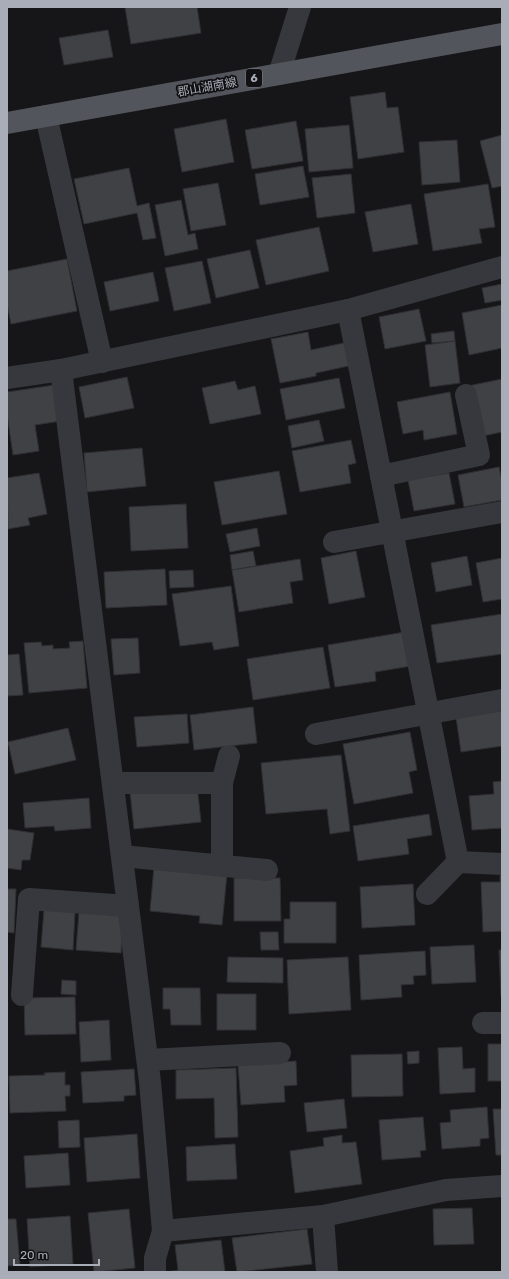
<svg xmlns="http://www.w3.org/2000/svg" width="509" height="1279" font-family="Rubik,'Noto Sans JP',sans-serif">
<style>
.building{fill:#404145;stroke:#303034}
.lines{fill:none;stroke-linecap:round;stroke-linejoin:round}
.minor{stroke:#37383d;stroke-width:22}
.primary{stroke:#53555c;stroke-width:22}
.labels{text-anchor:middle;stroke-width:3.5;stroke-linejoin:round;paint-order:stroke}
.shield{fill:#111113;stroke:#7b7e86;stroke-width:1}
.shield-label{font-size:11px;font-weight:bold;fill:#a8adb8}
.street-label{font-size:12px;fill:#a8adb8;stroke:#111113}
</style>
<rect width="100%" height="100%" fill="#161618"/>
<!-- building -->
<g class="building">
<path d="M125,7h72l4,26 -70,11z"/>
<path d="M108,30l5,27 -49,8 -5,-27z"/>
<path d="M385,92l2,16 11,-1 6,45 -46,7 -8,-62z"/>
<path d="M226,119l8,43 -52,10 -8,-43z"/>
<path d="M296,121l7,40 -51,8 -7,-39z"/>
<path d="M349,125l4,43 -44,4 -4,-43z"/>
<path d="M502,135v51l-10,2 -12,-47z"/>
<path d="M457,140l3,42 -38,3 -3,-43z"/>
<path d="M303,166l6,31 -49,8 -5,-31z"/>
<path d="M129,168l8,38 12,-3 7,35 -13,2 -6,-27 -53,11 -10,-45z"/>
<path d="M351,174l4,39 -38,5 -5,-40z"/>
<path d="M218,183l8,42 -35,6 -8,-42z"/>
<path d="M488,184l7,43 -16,2 3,14 -49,8 -9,-57z"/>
<path d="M181,200l7,35 7,-2 3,16 -33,7 -10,-51z"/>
<path d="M411,204l7,40 -45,8 -8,-40z"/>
<path d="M319,227l10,44 -63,14 -10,-45z"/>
<path d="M250,250l9,38 -43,10 -9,-39z"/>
<path d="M67,259l10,52 -66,13 -4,-20v-33z"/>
<path d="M202,261l9,42 -37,8 -9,-43z"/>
<path d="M153,272l6,29 -49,10 -6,-29z"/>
<path d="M502,284v16l-17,3 -3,-15z"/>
<path d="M502,305v43l-33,7 -7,-42z"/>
<path d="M419,309l7,32 -41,8 -6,-32z"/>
<path d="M454,331l1,10 -23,2 -1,-9z"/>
<path d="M308,332l3,18 37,-8 5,23 -37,8v3l-36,7 -9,-44z"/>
<path d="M455,341l5,42 -30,4 -5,-42z"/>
<path d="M127,377l7,31 -49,10 -6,-31z"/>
<path d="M339,378l6,30 -59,12 -6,-31z"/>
<path d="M502,379v53l-24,5 -10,-51z"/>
<path d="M235,381l3,9 17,-4 6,28 -51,10 -8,-36z"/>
<path d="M55,385l6,36 -26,4 4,26 -26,4 -6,-41v-22z"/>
<path d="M450,392l7,42 -33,6 -1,-10 -20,4 -6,-32z"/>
<path d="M319,420l5,21 -32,7 -4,-22z"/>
<path d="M351,440l5,23 -8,2 3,18 -51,9 -8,-41z"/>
<path d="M142,448l4,38 -59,6 -3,-39z"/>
<path d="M499,467l3,15v18l-38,7 -6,-32z"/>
<path d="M279,471l8,43 -65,11 -8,-43z"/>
<path d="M39,473l8,41 -19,4 2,7 -22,4 -1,-51z"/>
<path d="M449,473l6,31 -41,7 -6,-31z"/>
<path d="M186,504l2,44 -57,3 -2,-44z"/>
<path d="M257,528l3,18 -30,6 -4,-18z"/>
<path d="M253,551l3,15 -24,4 -2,-15z"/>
<path d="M356,551l9,46 -36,7 -8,-46z"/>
<path d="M467,556l5,29 -36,7 -5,-29z"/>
<path d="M502,558v41l-19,3 -7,-39z"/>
<path d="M300,559l3,21 -13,2 3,21 -54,9 -7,-42z"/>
<path d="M165,569l2,36 -61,3 -2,-36z"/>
<path d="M193,570l1,17 -24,1 -1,-17z"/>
<path d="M231,586l8,60 -25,4 -2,-8 -32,4 -8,-52z"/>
<path d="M502,614v40l-65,9 -6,-38z"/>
<path d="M405,632l6,34 -36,6 1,9 -41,6 -7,-42z"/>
<path d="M138,638l2,35 -26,2 -3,-36z"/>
<path d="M83,641l4,47 -58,5 -5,-50 17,-1 1,4 11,-1v4l17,-1 -1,-6z"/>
<path d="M323,647l7,41 -77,12 -6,-41z"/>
<path d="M19,654l4,41 -16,1v-41z"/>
<path d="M253,707l4,36 -63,7 -4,-35z"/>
<path d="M502,711v35l-41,6 -5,-35z"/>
<path d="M187,714l2,29 -52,4 -3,-30z"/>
<path d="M68,728l8,32 -61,14 -7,-32z"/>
<path d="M410,732l7,38 -8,2 4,21 -59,11 -11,-60z"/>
<path d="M341,755l9,76 -20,3 -3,-25 -61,5 -5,-51z"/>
<path d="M502,781v47l-30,2 -3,-34 25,-2 -1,-12z"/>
<path d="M197,785l4,37 -67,7 -4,-37z"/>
<path d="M89,798l2,30 -36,3 -1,-5 -29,2 -2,-25z"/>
<path d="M429,814l3,21 -25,4 2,15 -51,7 -5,-35z"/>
<path d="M7,829l27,4 -4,27h-8l-1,10 -14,-2z"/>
<path d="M154,867l73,7 -5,51 -23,-2 1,-7 -50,-5z"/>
<path d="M500,875h2v56l-19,1 -2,-50h19z"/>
<path d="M234,878h46l1,43h-47z"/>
<path d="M413,884l2,41 -53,3 -2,-41z"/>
<path d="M7,889h9l-2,44 -7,-1z"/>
<path d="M290,902h46v41h-52v-24h6z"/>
<path d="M44,910l31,2 -2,38 -32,-3z"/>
<path d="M79,912l44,4 -2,37 -45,-3z"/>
<path d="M260,932h18l1,18h-18z"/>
<path d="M474,945l2,37 -44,2 -2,-37z"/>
<path d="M499,950h3v46h-1z"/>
<path d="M425,951l1,24 -13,1 1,8 -13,1 1,12 -41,3 -2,-45z"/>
<path d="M228,957l55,1v25l-56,-1z"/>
<path d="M348,957l3,53 -62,4 -2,-54z"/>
<path d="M62,980l14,1v14l-15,-1z"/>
<path d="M163,988h37l1,37h-30l-1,-16h-7z"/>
<rect x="217" y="994" width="39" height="36"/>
<path d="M75,997l1,37 -51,1 -1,-37z"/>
<path d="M109,1020l2,40 -30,2 -2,-40z"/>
<rect x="488" y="1044" width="14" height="37"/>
<path d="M462,1047l1,22 12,-1v24l-35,2 -2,-46z"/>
<path d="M419,1051v12l-11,1 -1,-12z"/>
<path d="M402,1054l1,42 -51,1 -1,-42z"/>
<path d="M296,1061l1,24 -13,1 1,16 -44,3 -3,-40z"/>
<path d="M236,1068l2,69 -23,1 -1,-40 -38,1v-29z"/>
<path d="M134,1069l2,26 -12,1v5l-41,2 -2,-31z"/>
<path d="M65,1072v13h5v11h-5l1,15 -56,2 -1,-37 36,-1 -1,-2z"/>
<path d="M344,1099l3,29 -40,4 -3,-29z"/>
<path d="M487,1107l2,31 -9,1v7l-38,3 -2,-26 11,-1 -1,-12z"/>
<path d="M493,1109h9v46h-6z"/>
<path d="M423,1117l3,33 -6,1 1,6 -39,3 -3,-40z"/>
<path d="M79,1120l1,27 -21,1 -1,-27z"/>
<path d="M137,1134l3,44 -53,4 -3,-44z"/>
<path d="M342,1135v8l14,-1 6,42 -67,9 -5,-42 34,-5 -1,-8z"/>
<path d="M235,1144l2,35 -50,2 -1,-34z"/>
<path d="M68,1153l2,32 -44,3 -2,-32z"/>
<path d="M472,1208l2,36 -40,1 -1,-36z"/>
<path d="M129,1209l6,59 -41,4 -6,-59z"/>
<path d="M70,1216l3,48 -43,3 -3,-48z"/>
<path d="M7,1219h9l4,46 -13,1z"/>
<path d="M307,1229l5,35 -75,8 -5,-34z"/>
<path d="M221,1240l4,32h-58l11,-2 -3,-25z"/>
</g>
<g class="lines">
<!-- minor -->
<g class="minor">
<path d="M279,74l21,-67"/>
<path d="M46,116l56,246"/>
<path d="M348,310l110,552 44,2"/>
<path d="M61,370l89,712 13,149 -8,27v14"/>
<path d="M7,378l54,-8 287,-60 154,-43"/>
<path d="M381,476l98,-21 -13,-60"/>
<path d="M334,542l168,-30"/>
<path d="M316,734l186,-34"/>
<path d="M113,783h109"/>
<path d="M122,856l145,14"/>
<path d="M222,866v-83l7,-27"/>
<path d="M427,894l31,-32"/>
<path d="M22,995l7,-96 99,7"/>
<path d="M483,1023h19"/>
<path d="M148,1060l132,-7"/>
<path d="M323,1216l4,56"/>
<path d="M163,1231l160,-15 123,-26 56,-4"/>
</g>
<!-- primary -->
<path class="primary" d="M7,123l495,-89"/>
</g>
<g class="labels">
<!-- shield labels -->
<rect class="shield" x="246" y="69" width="16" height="18" rx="3"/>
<g class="shield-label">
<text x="254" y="82">6</text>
</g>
<!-- street labels -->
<g class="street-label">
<text transform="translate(207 87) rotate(-10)" y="4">郡山湖南線</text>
</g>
</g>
<!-- border -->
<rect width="509" height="1279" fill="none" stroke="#a8adb8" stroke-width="16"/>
<!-- scale -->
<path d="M14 1259v6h85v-6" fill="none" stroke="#a8adb8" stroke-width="2"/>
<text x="20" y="1259" font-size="12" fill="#a8adb8" stroke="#111113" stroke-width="3" paint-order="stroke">20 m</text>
</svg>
